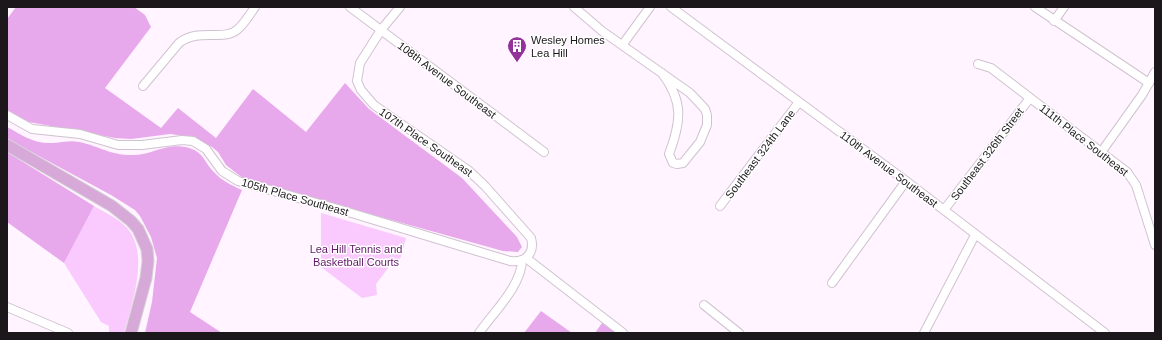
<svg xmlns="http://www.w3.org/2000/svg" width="1162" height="340" font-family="Arial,sans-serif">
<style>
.green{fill:#fac9fd}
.forest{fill:#e8a8ec}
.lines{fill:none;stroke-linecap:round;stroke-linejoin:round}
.minor-casing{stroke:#cfc3cf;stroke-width:10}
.major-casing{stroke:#d6d5d6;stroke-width:13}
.minor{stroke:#fff;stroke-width:8}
.major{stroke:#d6a9d8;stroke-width:11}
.labels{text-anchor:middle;stroke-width:3;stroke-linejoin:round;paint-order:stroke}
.poi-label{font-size:11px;fill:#1b171b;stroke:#fff;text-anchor:start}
.street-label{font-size:11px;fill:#1b171b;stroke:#fff}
.park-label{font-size:11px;fill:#631869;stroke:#fff}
</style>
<rect width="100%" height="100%" fill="#fff4ff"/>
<!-- green -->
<g class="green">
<path d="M94,206c10,6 21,11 29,18 29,24 9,79 1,109h-15v-7l-8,-4 -37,-59z"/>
<path d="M321,213l85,25 -5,19 -3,3 -3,-1 -19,25 1,11 -15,3 -41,-31z"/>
</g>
<!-- forest -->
<g class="forest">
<path d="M16,7h118l11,8 6,12 -46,61 56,40 17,-20 38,30 37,-49 53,43 39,-49 24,26 93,69 55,59 5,10 -4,5 -15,-1 -259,-72 -18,-14 -8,-13 -6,-5 -27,-11 -15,-2 -39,5 -16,-1 -86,-16 -22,-12v-91z"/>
<path d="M7,127c15,8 27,17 45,16 9,0 18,-3 27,-1 21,4 31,14 56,13 17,-1 33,-12 50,-8 19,4 18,14 29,25 8,9 17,13 28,18l-52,122 32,21h-77l7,-31 5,-44 -6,-21 -11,-21 -5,-6 -24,-15 -100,-54 -4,-3z"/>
<path d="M7,152l87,54 -30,57 -57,-41z"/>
<path d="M541,311l31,22h-48z"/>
<path d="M602,323l14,10h-21z"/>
</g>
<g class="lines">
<!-- minor casing -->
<g class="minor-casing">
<g id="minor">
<path d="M350,7l194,145"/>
<path d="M574,7l28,24 88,62 15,16 2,6v10l-7,17 -17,21 -6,1 -4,-1 -4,-9c12,-32 15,-52 -7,-81"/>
<path d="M671,7l235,174 199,152"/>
<path d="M1035,7l114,76"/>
<path d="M1054,21l10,-14"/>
<path d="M623,44l27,-37"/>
<path d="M978,64l13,4 136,104 9,13 19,60"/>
<path d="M143,86l36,-43c20,-16 46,-1 59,-14 7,-6 12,-15 17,-22"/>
<path d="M7,115l25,14 48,5 38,11h24l40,-5 11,1 13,8 16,22 16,10 100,28 172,52c16,2 25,-8 21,-23l-46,-52 -17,-16 -94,-65 -13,-15 -4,-9 3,-18 21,-33 19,-23"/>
<path d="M1102,151l40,-56 13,-23"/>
<path d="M720,206l79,-104"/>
<path d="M944,210l86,-112"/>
<path d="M526,258l97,75"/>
<path d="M832,283l74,-102"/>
<path d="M704,305l35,28"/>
<path d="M7,307l61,26"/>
<path d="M479,333c14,-20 43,-48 43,-73"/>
<path d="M924,333l51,-98"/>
</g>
</g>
<!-- major casing -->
<g class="major-casing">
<path id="major" d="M7,145l105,61 19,15 7,8 9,20 1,12 -2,17 -15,55"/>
</g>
<!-- minor -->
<use href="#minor" class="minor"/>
<!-- major -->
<use href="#major" class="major"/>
</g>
<!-- icons -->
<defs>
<g id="building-pin" transform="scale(1)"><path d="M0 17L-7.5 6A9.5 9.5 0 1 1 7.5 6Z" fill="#93329a" stroke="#fff"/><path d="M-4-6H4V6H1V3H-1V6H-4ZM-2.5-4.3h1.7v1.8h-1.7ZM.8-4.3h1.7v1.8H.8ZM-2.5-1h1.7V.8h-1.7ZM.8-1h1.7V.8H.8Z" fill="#fff"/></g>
</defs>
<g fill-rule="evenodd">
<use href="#building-pin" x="517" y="46"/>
</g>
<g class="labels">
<!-- poi labels -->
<g class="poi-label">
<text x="531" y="44">Wesley Homes<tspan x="531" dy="13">Lea Hill</tspan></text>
</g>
<!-- street labels -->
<g class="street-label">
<text transform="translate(447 80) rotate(37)" y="4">108th Avenue Southeast</text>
<text transform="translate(1084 140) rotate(38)" y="4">111th Place Southeast</text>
<text transform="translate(426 142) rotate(35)" y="4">107th Place Southeast</text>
<text transform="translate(760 154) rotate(-53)" y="4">Southeast 324th Lane</text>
<text transform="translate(987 154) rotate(-53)" y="4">Southeast 326th Street</text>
<text transform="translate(889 169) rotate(37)" y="4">110th Avenue Southeast</text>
<text transform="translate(295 197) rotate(16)" y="4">105th Place Southeast</text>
</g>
<!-- park labels -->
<g class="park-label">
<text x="356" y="253">Lea Hill Tennis and<tspan x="356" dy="13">Basketball Courts</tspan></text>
</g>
</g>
<!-- border -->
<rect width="1162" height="340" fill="none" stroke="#1b171b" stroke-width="16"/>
</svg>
